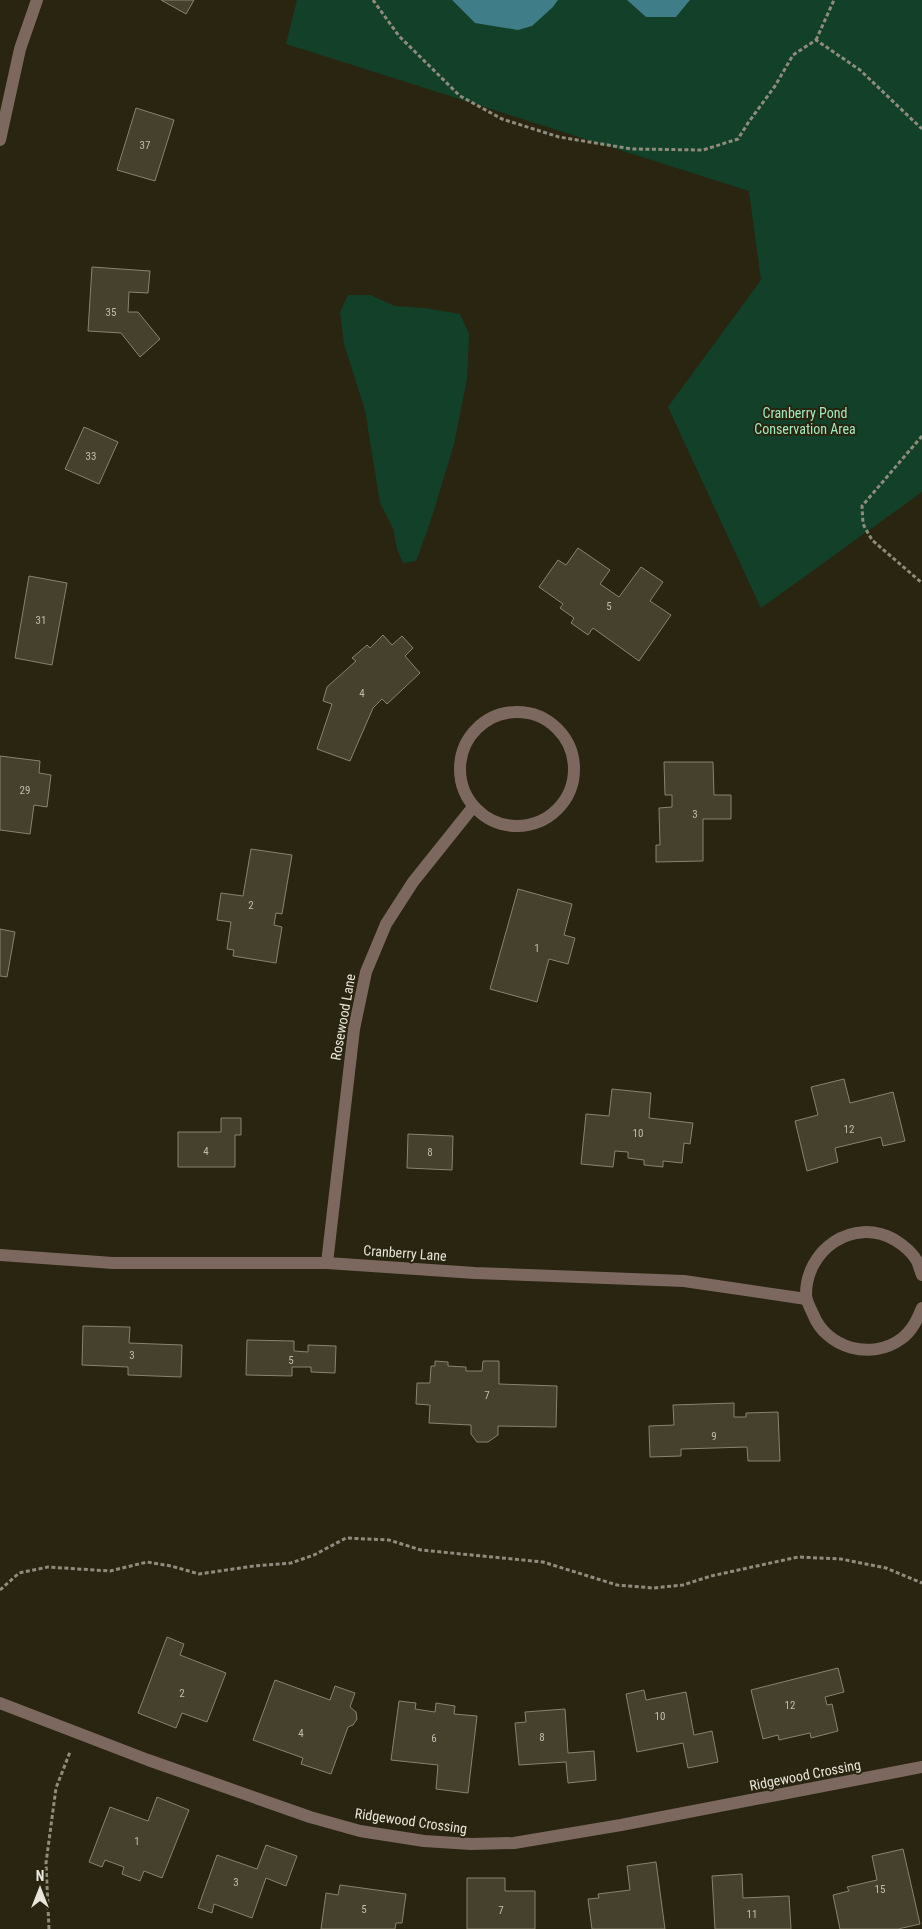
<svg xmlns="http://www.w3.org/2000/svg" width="922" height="1929" font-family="'Roboto Condensed',sans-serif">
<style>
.green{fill:#134029}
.water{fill:#3f7d88}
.building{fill:#46412d;stroke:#89836d}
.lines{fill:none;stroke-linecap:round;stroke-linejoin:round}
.path{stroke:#908c7d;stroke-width:3;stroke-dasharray:4 2.5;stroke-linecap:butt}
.minor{stroke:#7c685f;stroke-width:12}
.labels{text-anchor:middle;stroke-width:4;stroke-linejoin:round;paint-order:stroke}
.number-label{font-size:11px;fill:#c0bcae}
.park-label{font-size:14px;fill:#a0eabd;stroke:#292511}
.street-label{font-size:14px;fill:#e8e5d9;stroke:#292511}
</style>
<rect width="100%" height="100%" fill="#292511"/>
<!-- green -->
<g class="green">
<path d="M297,0h155l23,23 78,-16 5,-7h69l19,17h30l14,-17h232v492l-161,116 -93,-201 93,-127 -12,-89 -463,-147z"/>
<path d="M348,295h22l25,11 30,2 35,6 9,20 -2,45 -13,65 -24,79 -14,38 -13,2 -6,-14 -4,-21 -13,-25 -15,-93 -21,-66 -4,-32z"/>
</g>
<!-- water -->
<g class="water">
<path d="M452,0h106l-5,7 -21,19 -14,4 -43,-7z"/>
<path d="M627,0h63l-14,17h-30z"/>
</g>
<!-- building -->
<g class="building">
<path d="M161,0h33l-8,14z"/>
<path d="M136,108l38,12 -19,61 -38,-11z"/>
<path d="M92,267l58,4 -2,22 -19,-1 -1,20h10l22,27 -20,18 -19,-24 -33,-2z"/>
<path d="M84,427l34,15 -19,42 -34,-15z"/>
<path d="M578,548l32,22 -10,14 19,13 22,-30 22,15 -13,19 21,14 -32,46 -46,-33 -5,7 -17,-12 3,-5 -14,-10 3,-4 -24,-17 19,-27 8,5z"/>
<path d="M29,576l38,7 -15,82 -37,-7z"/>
<path d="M383,635l9,10 10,-9 11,12 -8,8 15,17 -33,31 -5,-5 -9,9 -23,53 -33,-12 15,-45 -9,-3 4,-14 29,-26 -4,-3 15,-13 3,3z"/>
<path d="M0,756l40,5 -1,12 12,2 -4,32 -13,-2 -4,29 -30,-4z"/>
<path d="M664,762h49l1,33h17v24h-28v42l-47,1v-17h4l-1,-37 13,-1v-12h-7z"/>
<path d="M251,849l41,6 -10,59 -6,-1 -2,12 8,2 -6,36 -43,-7 1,-6 -7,-1 4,-27 -14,-2 4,-27 22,3z"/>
<path d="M518,889l54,15 -8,31 11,3 -7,26 -19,-5 -12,43 -47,-13z"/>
<path d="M0,929l15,3 -8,45 -7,-1z"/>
<path d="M844,1079l6,24 43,-11 12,49 -22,5 -2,-9 -46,11 3,14 -31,9 -12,-50 23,-6 -7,-28z"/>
<path d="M612,1089l39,4 -2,25 44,5 -3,21 -6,-1 -2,20 -19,-2v6l-19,-2v-5l-16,-2v-6l-13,-1 -2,16 -32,-3 5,-50 23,2z"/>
<path d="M221,1118h20v17h-6v32h-57v-35h43z"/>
<path d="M408,1134l45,2 -1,34 -45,-2z"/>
<path d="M83,1326l47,1 -1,16 53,2 -1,32 -53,-2v-8l-46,-2z"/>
<path d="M247,1340l47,1v10l14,1v-7l28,1 -1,27 -24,-1v-5h-19v9l-46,-1z"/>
<path d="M435,1361l13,1v4l18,1v4h16l1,-10h16v23l58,2 -1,41 -58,-1v9l-10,7h-11l-6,-8v-9l-42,-2 1,-18 -14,-1 1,-21h13l1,-17h4z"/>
<path d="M734,1403v14h12v-4l32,-1 2,49h-32l-1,-14 -66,2v7l-31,1 -1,-31 25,-1 -1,-20z"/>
<path d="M167,1637l17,7 -4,11 46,18 -19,49 -25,-9 -6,15 -38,-15z"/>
<path d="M838,1668l6,24 -19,5 2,8 5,-1 6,27 -27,7 -1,-5 -31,7 -1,-5 -15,4 -12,-49z"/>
<path d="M275,1680l55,20 5,-14 20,7 -5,14 6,5 1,7 -4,6 -5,2 -17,47 -30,-10 2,-6 -50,-18z"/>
<path d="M644,1690l2,10 40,-8 8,43 18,-4 6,31 -30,6 -5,-25 -46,9 -11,-58z"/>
<path d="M399,1701l17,2 -1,6 20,3 1,-9 19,3 -1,8 23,2 -9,77 -32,-4 2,-24 -47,-5z"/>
<path d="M565,1709l3,44 26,-2 2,29 -28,3 -2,-21 -47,3 -4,-42 11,-1 -1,-10z"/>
<path d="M157,1797l32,13 -27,68 -18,-7 -4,10 -18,-7 2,-7 -19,-7 -3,7 -13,-5 21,-55 38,14z"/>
<path d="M266,1845l31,11 -11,30 -20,-8 -14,40 -38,-14 -2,9 -14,-5 19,-53 40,14z"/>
<path d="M903,1849l17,75 -22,5h-58l-7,-34 16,-4 -2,-4 30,-7 -5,-24z"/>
<path d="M656,1862l9,67h-73l-4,-30 11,-1 -1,-4 32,-4 -3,-24z"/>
<path d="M742,1874l1,24 46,-2 2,33h-76l-3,-53z"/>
<path d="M467,1878h38v13h30v38h-68z"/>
<path d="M340,1885l66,9 -4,29h-6l-1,6h-74l5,-36 12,2z"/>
</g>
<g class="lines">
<!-- path -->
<g class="path">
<path d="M373,0l26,36 61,60 42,23 57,18 73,12 71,1 35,-11 10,-16 27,-37 18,-31 23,-15 44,30 62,59"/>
<path d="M816,40l18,-40"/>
<path d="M922,436l-60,70 1,18 9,16 50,43"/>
<path d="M0,1590l19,-17 29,-6 62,4 37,-9 24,4 28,8 55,-8 37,-3 23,-8 32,-17 43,2 32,10 122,12 74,23 36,3 30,-3 28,-9 87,-19 43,2 45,9 36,15"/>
<path d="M49,1929l-3,-66 10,-75 14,-36"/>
</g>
<!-- minor -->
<g class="minor">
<path d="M0,140l20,-91 17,-49"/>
<circle cx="517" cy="769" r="57"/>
<path d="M0,1255l113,8h214l148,10 209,8 122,18"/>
<path d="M327,1263l27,-234 12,-57 20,-48 27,-42 60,-75"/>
<path d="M922,1275c-2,-5 -3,-10 -5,-14 -5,-9 -14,-16 -22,-21 -42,-24 -90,10 -89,56 1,6 4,12 7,18 13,34 58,47 88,25 11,-8 16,-19 21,-31"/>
<path d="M0,1703l148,57 162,57 50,14 64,10 47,3 43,-1 107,-18 301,-58"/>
</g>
</g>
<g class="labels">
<!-- number labels -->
<g class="number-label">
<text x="145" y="149">37</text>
<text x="111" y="316">35</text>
<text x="91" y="460">33</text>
<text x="609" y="610">5</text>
<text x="41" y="624">31</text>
<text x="362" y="697">4</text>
<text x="25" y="794">29</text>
<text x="695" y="818">3</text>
<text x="251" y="909">2</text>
<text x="537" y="952">1</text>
<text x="849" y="1133">12</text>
<text x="638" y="1137">10</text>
<text x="206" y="1155">4</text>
<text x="430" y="1156">8</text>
<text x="132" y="1359">3</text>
<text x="291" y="1364">5</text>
<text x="487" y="1399">7</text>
<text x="714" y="1440">9</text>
<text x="182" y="1697">2</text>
<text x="790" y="1709">12</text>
<text x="660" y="1720">10</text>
<text x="301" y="1737">4</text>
<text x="542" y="1741">8</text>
<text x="434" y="1742">6</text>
<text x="137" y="1845">1</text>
<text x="236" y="1886">3</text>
<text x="880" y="1893">15</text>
<text x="364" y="1913">5</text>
<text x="501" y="1914">7</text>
<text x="752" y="1918">11</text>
</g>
<!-- park labels -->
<g class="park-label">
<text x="805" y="418">Cranberry Pond<tspan x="805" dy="16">Conservation Area</tspan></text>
</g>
<!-- street labels -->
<g class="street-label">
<text transform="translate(343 1017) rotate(-80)" y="5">Rosewood Lane</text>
<text transform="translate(405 1253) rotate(4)" y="5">Cranberry Lane</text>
<text transform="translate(805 1775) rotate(-11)" y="5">Ridgewood Crossing</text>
<text transform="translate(411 1821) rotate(8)" y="5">Ridgewood Crossing</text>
</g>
</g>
<!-- north arrow -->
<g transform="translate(40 1889)" stroke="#292511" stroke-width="4" paint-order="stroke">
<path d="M0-4L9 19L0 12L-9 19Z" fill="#e8e5d9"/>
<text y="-8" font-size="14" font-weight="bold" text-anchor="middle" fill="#e8e5d9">N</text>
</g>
</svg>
